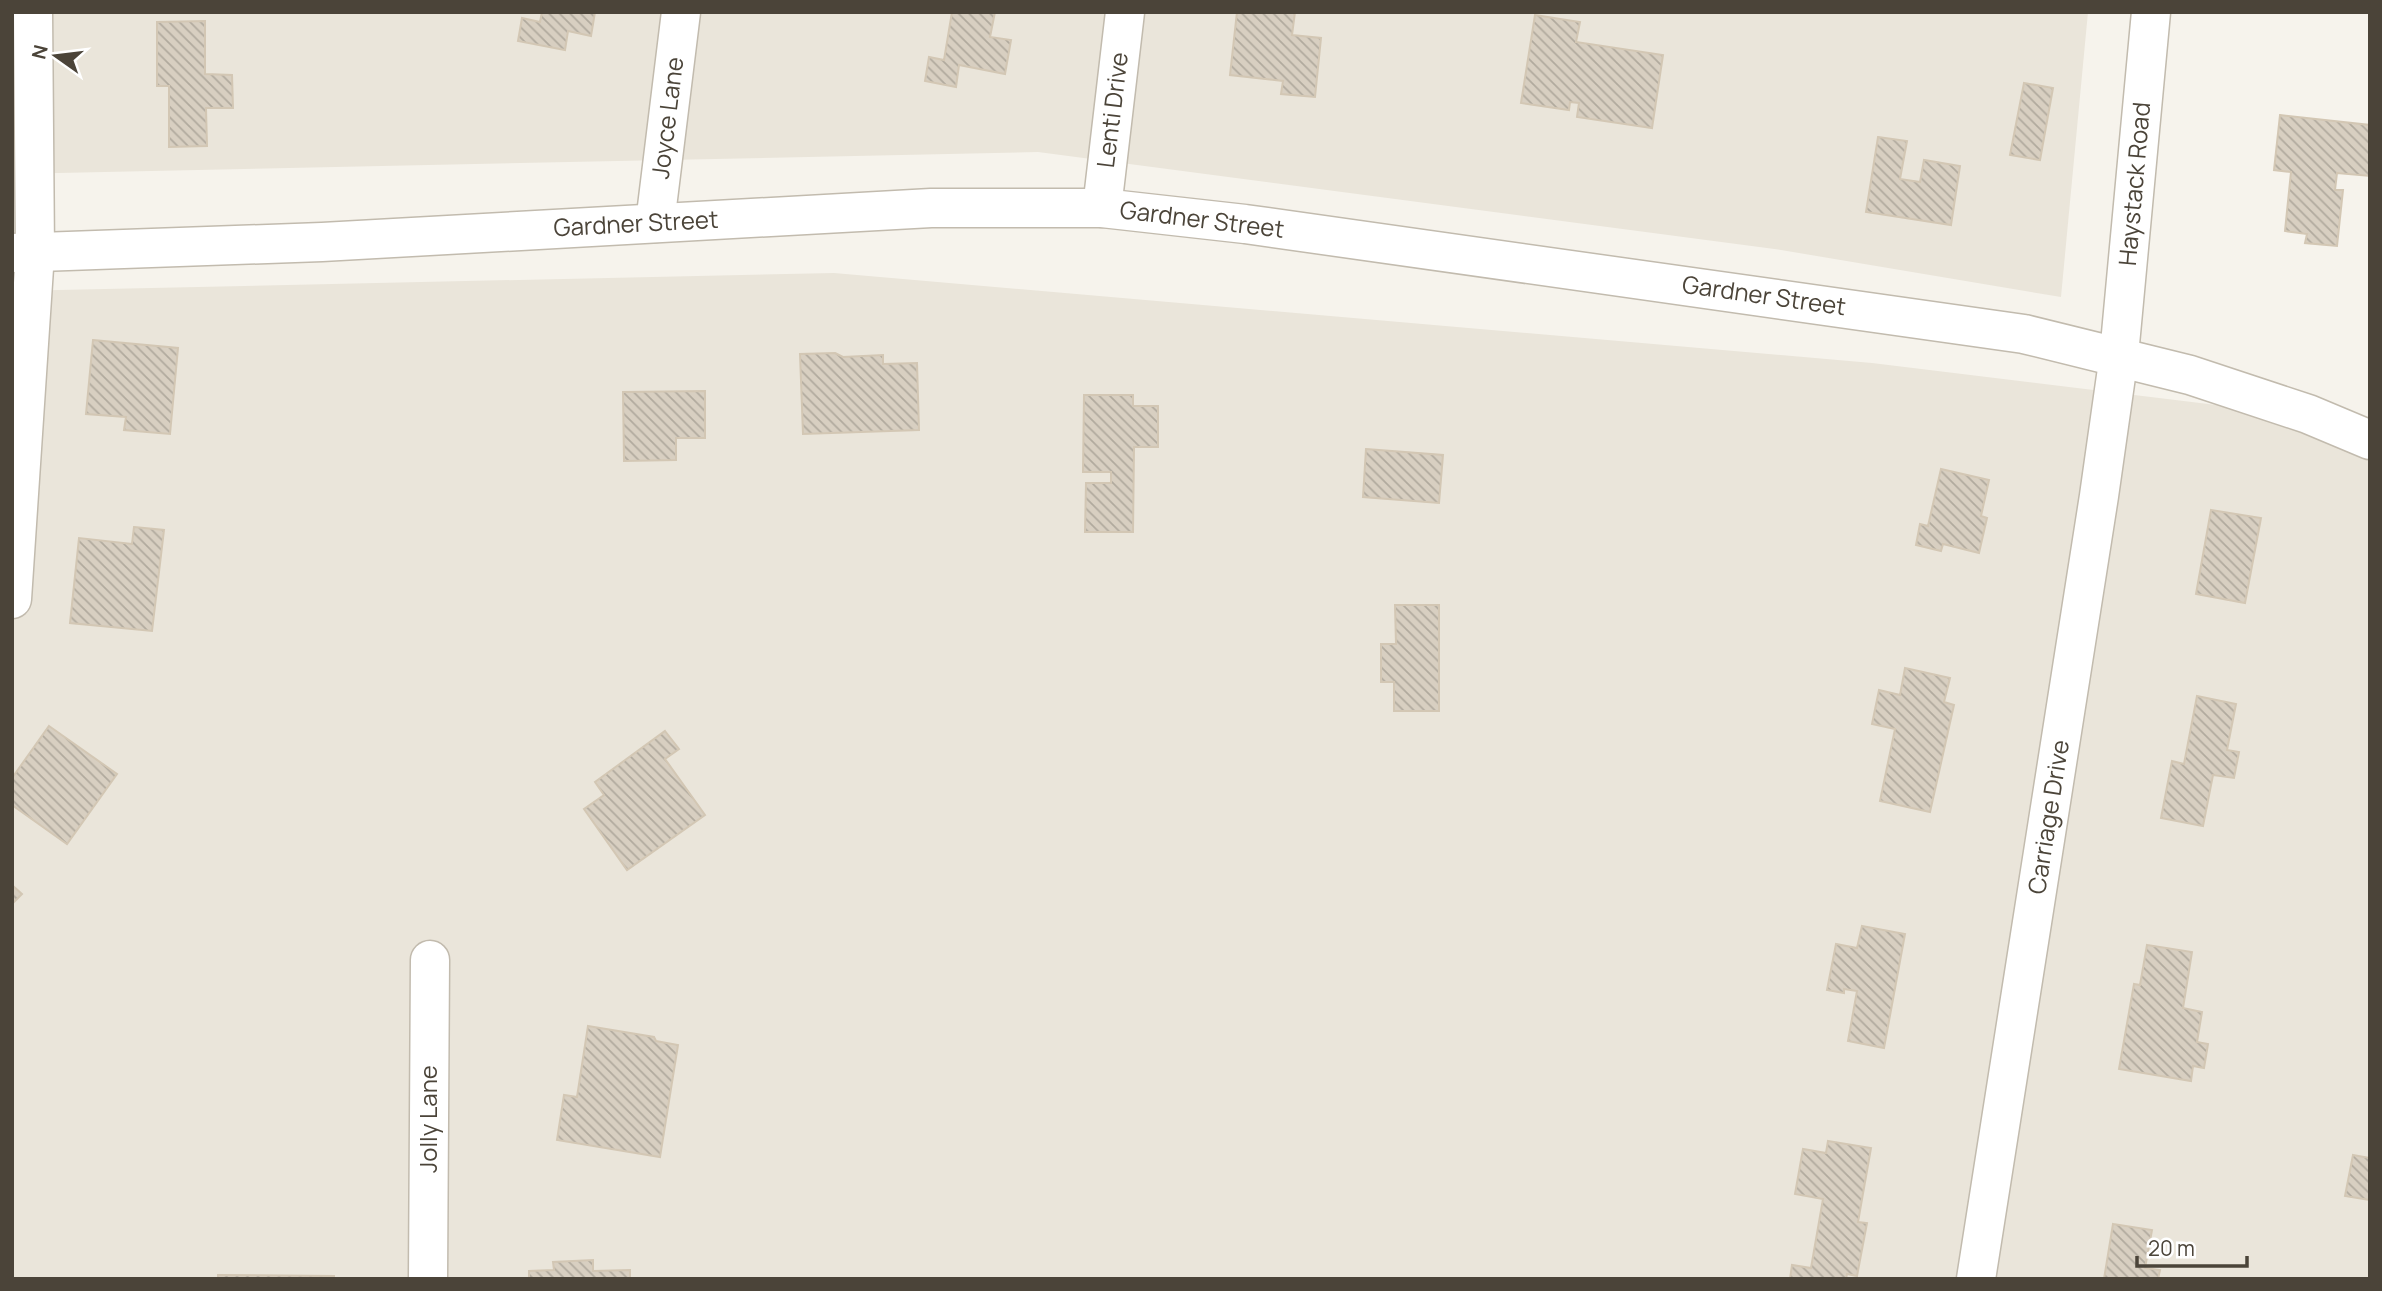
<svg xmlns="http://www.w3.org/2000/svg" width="2382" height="1291" font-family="Manrope,sans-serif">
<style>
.residential{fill:#eae5da}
.building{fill:url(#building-back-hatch);stroke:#d3c7b4;stroke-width:2}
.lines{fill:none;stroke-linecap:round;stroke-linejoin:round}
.minor-casing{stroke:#c2bbae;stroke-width:41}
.minor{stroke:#fff;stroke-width:38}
.labels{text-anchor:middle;stroke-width:7;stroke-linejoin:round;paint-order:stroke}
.street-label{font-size:24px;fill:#4b4439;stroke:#fff}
</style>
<defs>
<pattern id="building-back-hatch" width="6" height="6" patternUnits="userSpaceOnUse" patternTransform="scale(1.75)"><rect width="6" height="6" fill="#d8cfc1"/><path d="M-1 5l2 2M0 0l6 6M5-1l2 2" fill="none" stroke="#b1aa9e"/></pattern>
</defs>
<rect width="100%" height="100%" fill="#f6f3ec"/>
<!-- residential -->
<g class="residential">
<path d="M12,12h2076l-27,285 -280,-47 -743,-98 -1026,22z"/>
<path d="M834,273l1038,90 419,51 79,47v818h-2358v-988z"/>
</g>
<!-- building -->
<g class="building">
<path d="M542,12h53l-4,24 -23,-5 -3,19 -47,-9 4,-23 18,4z"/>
<path d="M952,12h43l-5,25 21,3 -6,34 -46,-9 -3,22 -31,-6 4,-24 15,3z"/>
<path d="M1237,12h58l-3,23 29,3 -6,59 -34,-3 2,-13 -53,-6z"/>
<path d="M1535,15l45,7 -4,20 87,13 -11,73 -75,-11 2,-14 -9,-1 -1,8 -48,-7z"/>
<path d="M205,21v53l27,1 1,33h-27l1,38 -38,1v-61h-12v-64z"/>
<path d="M2024,83l29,5 -13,72 -30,-5z"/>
<path d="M2280,115l90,10v51l-33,-3 -2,17h8l-6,56 -32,-3 2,-9 -22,-3 6,-59 -17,-2z"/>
<path d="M1878,137l29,4 -7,38 20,3 4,-22 36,6 -9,59 -85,-13z"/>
<path d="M93,340l85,8 -8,86 -46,-4 2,-13 -40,-3z"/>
<path d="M835,353l8,4 40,-2v9l34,-1 2,67 -116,4 -3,-80z"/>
<path d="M705,391v47h-29v22l-52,1 -1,-69z"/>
<path d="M1084,395h49v11h25v41h-24l-1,85h-48l1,-49h25v-11h-28z"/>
<path d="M1366,449l77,6 -4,48 -76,-6z"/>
<path d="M1941,469l48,11 -8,36 6,2 -8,35 -36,-9 -2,7 -25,-6 4,-21 8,2z"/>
<path d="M2211,510l50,8 -16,85 -49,-9z"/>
<path d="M134,527l30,3 -12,101 -82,-8 9,-85 53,6z"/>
<path d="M1395,605h44v106h-45v-29h-13v-38h15z"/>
<path d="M1905,668l45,10 -6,24 10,3 -24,107 -50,-11 15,-72 -23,-5 7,-34 21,5z"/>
<path d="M2197,696l39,8 -9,46 12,2 -5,26 -21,-3 -10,51 -42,-8 11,-57 12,3z"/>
<path d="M49,726l68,48 -50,70 -55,-39v-27z"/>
<path d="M665,731l14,18 -14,10 40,56 -78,55 -43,-61 20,-14 -9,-13z"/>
<path d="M12,885l10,9 -10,10z"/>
<path d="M1862,926l43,8 -21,114 -36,-7 9,-50 -13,-2v4l-17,-3 9,-46 21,4z"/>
<path d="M2147,945l45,7 -9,56 19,4 -5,30 11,2 -4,24 -11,-2 -2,15 -72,-12 15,-85 6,1z"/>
<path d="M588,1026l66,11 2,4 22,4 -18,112 -103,-17 7,-45 13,2z"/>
<path d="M1828,1141l43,7 -13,74 9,1 -10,53 -10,-2 -1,5h-56l2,-14 19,3 12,-69 -28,-5 8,-45 23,4z"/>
<path d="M2353,1155l17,3v42l-25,-4z"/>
<path d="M2113,1224l39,6 -7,38 15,2 -2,9h-54z"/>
<path d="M593,1260v11l37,-1v9h-101v-8l25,-1 -1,-8z"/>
<path d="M218,1275l116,1v3h-116z"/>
</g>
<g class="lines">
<!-- minor casing -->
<g class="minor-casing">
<g id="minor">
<path d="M1102,208l23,-196"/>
<path d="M655,223l26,-211"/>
<path d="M12,253l310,-11 609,-34h171l143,16 779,110 166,41 118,39 62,26"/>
<path d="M12,599l23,-346 -2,-241"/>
<path d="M428,1279l2,-319"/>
<path d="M1976,1279l123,-783 20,-141 32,-343"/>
</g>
</g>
<!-- minor -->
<use href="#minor" class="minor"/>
</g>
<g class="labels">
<!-- street labels -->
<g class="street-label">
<text transform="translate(1113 110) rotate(-83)" y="8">Lenti Drive</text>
<text transform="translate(668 118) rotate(-83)" y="8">Joyce Lane</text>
<text transform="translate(2135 184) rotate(-85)" y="8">Haystack Road</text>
<text transform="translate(1202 220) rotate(7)" y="8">Gardner Street</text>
<text transform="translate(636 224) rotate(-3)" y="8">Gardner Street</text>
<text transform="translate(1764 296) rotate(8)" y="8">Gardner Street</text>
<text transform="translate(2049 817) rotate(-81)" y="8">Carriage Drive</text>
<text transform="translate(429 1119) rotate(-90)" y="8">Jolly Lane</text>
</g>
</g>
<!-- border -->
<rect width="2382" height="1291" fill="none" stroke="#4b4439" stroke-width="28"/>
<!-- north arrow -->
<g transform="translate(56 56) rotate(284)" stroke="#ffffff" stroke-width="5" paint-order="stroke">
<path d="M0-5L12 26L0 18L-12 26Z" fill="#4b4439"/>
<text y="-10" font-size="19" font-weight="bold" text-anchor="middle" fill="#4b4439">N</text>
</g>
<!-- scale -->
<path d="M2137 1256v10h110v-10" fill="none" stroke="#4b4439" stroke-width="3.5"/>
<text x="2148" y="1256" font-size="21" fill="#4b4439" stroke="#ffffff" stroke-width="5" paint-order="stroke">20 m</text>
</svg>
